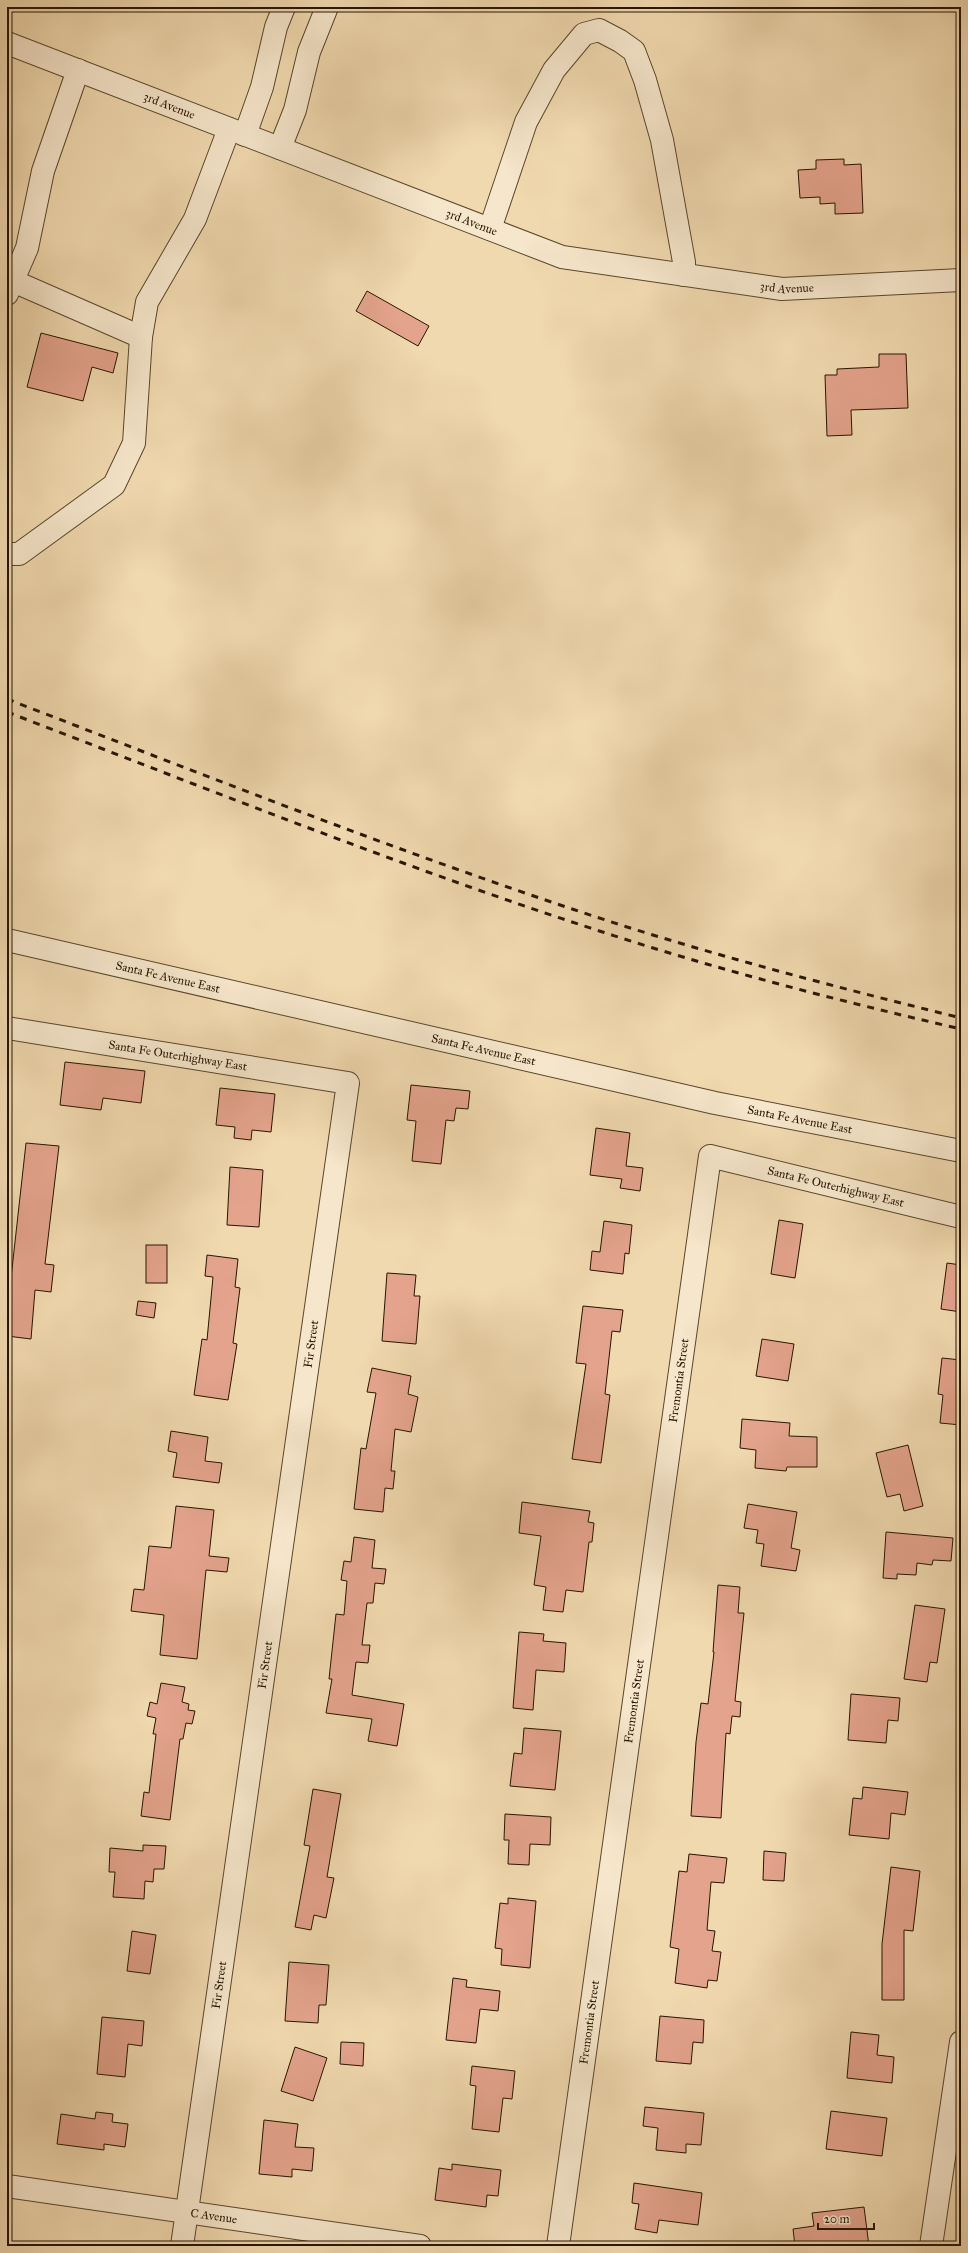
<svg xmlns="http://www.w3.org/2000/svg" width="968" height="2253" font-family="'IM FELL Great Primer',serif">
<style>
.building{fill:#e4a38d;stroke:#261600}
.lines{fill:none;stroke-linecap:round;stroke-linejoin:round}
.minor-casing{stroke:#59472c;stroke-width:24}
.minor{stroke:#f6e6cb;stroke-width:22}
.rail{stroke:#261600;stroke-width:3;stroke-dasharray:7 7;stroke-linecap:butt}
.labels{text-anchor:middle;stroke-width:3.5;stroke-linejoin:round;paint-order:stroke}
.street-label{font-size:12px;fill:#261600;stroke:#f6e6cb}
</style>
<rect width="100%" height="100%" fill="#f1d9af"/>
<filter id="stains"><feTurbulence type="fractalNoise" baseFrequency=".005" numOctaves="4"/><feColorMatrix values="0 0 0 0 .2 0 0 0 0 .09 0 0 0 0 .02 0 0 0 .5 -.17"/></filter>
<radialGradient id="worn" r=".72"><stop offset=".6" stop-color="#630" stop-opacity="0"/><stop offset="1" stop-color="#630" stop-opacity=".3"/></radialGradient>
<!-- building -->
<g class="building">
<path d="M844,159v6l17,-1 2,49 -28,1v-11l-15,1v-7l-20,1 -2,-28 18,-1v-9z"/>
<path d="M367,291l62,35 -11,20 -62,-35z"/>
<path d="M41,333l77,20 -5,20 -21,-6 -9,34 -56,-14z"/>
<path d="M879,354h27l2,54 -57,2 1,25 -25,1 -2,-61h12v-6l42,-2z"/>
<path d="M65,1062l80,9 -4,32 -38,-5 -2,12 -41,-5z"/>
<path d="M411,1085l59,6 -2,18 -12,-1 -2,13 -8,-1 -5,44 -29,-3 4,-40 -9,-1z"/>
<path d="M220,1088l55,6 -4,38 -19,-2 -1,10 -17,-2 1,-11 -19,-2z"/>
<path d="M596,1128l34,5 -4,33 17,2 -3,23 -20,-3 2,-9 -32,-4z"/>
<path d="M26,1143l33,3 -14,118 9,1 -3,27 -16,-2 -4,49 -24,-3v-22z"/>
<path d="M230,1167l33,3 -4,57 -32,-2z"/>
<path d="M779,1220l24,4 -8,54 -24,-4z"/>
<path d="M604,1221l28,4 -3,29 -4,-1 -2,21 -33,-4 2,-19 8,1z"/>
<rect x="146" y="1245" width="21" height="38"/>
<path d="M207,1255l31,4 -3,28 5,1 -7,55 4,1 -9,56 -34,-5 8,-56 5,1 6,-63 -8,-1z"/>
<path d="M947,1263l14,2v47l-20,-3z"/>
<path d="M387,1273l29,2 -2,21h6l-4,48 -34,-3z"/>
<path d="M138,1301l18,2 -2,15 -18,-3z"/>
<path d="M583,1306l40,4 -3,22 -8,-1 -7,63 5,1 -9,68 -29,-4 14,-95 -10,-1z"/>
<path d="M762,1339l32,5 -6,37 -32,-5z"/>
<path d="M942,1358l19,2v65l-21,-2 3,-28 -5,-1z"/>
<path d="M372,1368l39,8 -3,18 10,3 -7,35 -16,-3 -4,42h4l-2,18 -8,-1 -2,24 -29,-3 7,-61 5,1 10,-56 -9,-1z"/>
<path d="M742,1419l48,4 -1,13 28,1v30h-30l-1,4 -31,-3 1,-18 -16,-2z"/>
<path d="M171,1431l37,6 -3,24 17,2 -3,20 -46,-6 4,-24 -9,-2z"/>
<path d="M908,1445l15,61 -19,5 -4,-17 -13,3 -11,-44z"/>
<path d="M522,1502l68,9 -2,11 6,1 -2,19h-3l-6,50 -17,-2 -3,22 -20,-2 3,-23 -12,-2 7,-49 -22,-3z"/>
<path d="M748,1504l49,8 -6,36 9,2 -4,21 -35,-5 3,-22 -8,-1 2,-13 -14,-2z"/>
<path d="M176,1506l38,4 -5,46 20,2 -2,14 -21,-2 -9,89 -37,-4 4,-40 -33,-4 3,-22 10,1 5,-44 22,2z"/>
<path d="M886,1532l67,6 -2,23 -18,-1 -1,5 -15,-2 -1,12 -19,-1v5l-14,-1z"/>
<path d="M354,1537l21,3 -3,28 14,1 -2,15 -9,-1 -2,20h-6l-5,42h8l-2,18 -12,-1 -4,33 52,9 -7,42 -29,-5 4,-22 -46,-6 6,-34h-3l7,-65 8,1 3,-34 -6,-1 3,-19 7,1z"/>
<path d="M718,1585l22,2 -2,26h6l-9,88 6,1 -1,15 -8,-1 -2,18 -4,-1 -5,85 -30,-2 5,-74 5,-39 7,1 6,-52h-1z"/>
<path d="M915,1605l30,4 -8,54 -7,-1 -3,20 -23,-3z"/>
<path d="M519,1632l25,2 -1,7 23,2 -2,29 -28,-2 -3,40 -20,-2z"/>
<path d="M161,1683l24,4 -3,15 7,2 -1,6 7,1 -3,13 -6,-1 -3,16h-3l-10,81 -29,-4 3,-24 5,1 7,-59h-3l3,-16 -9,-2 3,-14 7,2z"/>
<path d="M851,1694l49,4 -2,23 -10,-1 -2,23 -38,-3z"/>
<path d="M524,1728l37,3 -6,59 -45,-4 4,-33 8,1z"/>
<path d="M863,1787l45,5 -3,23 -14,-2 -2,26 -40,-4 4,-37 9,1z"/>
<path d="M313,1789l28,5 -14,83 7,1 -8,40 -12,-3 -3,15 -16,-3 15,-81 -6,-1z"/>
<path d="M505,1814l46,3 -1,28 -20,-1 -1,21 -21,-1 1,-24h-5z"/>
<path d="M143,1845l23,1 -2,23h-10l-1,13 -8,-1 -1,18 -31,-2 2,-25h-6l1,-24 33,3z"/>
<path d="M764,1851l22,2 -2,28 -21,-1z"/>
<path d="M689,1854l38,4 -3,25 -13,-1 -4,48 8,1 -3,20 9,1 -4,29 -9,-1 -1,8 -32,-5 4,-34 -9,-2 9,-76 8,1z"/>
<path d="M891,1867l29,4 -7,60 -9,-1v70h-22v-56z"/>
<path d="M508,1898l28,3 -6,67 -29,-3 1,-16 -7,-1 5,-45 8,1z"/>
<path d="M132,1931l24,4 -6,39 -23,-3z"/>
<path d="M289,1962l40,3 -3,40h-7l-1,18 -33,-2z"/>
<path d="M453,1978l14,2 -1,7 34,4 -2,20 -18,-2 -4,34 -30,-3z"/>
<path d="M660,2016l44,4 -1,23 -10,-1 -2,22 -35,-3z"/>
<path d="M102,2017l42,4 -2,25 -14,-2 -3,33 -28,-3z"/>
<path d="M851,2032l28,3 -2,20 17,2 -2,26 -45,-5z"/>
<path d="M341,2042l23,1 -1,23 -23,-2z"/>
<path d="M295,2047l32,11 -14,43 -32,-10z"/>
<path d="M472,2066l43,5 -3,28 -9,-1 -4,34 -27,-3 4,-43 -6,-1z"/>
<path d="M645,2107l59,6 -3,32 -15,-1v9l-30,-3 2,-22 -15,-2z"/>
<path d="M831,2111l56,7 -5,38 -56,-7z"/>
<path d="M96,2112l17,2 -1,8 16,2 -3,23 -21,-3v6l-47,-6 4,-30 34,5z"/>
<path d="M264,2120l34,4 -3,23 19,1 -2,23 -20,-2v8l-33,-3z"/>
<path d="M452,2164l49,6 -3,26 -11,-1 -1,12 -51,-7 4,-32 13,2z"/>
<path d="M634,2183l68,10 -4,32 -39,-5 -2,13 -22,-4 4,-25 -7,-1z"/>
<path d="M864,2207l5,39h-74l-2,-17 21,-3 -2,-13z"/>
</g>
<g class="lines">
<!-- minor casing -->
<g class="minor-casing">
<g id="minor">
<path id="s1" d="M7,43l555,214 220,32 179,-9"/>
<path d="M245,135l17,-48 14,-60 8,-20"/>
<path d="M280,148l15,-38 14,-58 18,-45"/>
<path d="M490,229l36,-107 28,-52 30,-36 15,-4 21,11 14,10 11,29 17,60 22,122v13"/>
<path d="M13,281l128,56"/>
<path d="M7,294l20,-46 16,-77 35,-101"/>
<path d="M7,554h12l95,-69 20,-42 7,-106 6,-35 48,-83 34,-90"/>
<path id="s2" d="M7,940l708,163 246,48"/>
<path id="s3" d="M7,1028l341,55 -166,1163"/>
<path id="s4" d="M7,2186l413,60"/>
<path id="s5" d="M558,2246l152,-1090 251,61"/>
<path d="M931,2246l30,-204"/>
</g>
</g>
<!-- minor -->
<use href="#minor" class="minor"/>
<!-- rail -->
<g class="rail">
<path d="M7,699c205,79 409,160 617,227 111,35 224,64 337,92"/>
<path d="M7,712c214,82 427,168 646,236 101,31 204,57 308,81"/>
</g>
</g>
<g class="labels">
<!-- street labels -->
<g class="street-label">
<text dy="4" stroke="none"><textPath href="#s1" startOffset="174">3rd Avenue</textPath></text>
<text dy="4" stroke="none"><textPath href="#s1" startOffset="498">3rd Avenue</textPath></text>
<text dy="4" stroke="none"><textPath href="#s1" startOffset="822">3rd Avenue</textPath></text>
<text dy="4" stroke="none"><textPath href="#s2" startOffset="165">Santa Fe Avenue East</textPath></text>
<text dy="4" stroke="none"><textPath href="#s2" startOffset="489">Santa Fe Avenue East</textPath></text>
<text dy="4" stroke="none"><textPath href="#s3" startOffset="173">Santa Fe Outerhighway East</textPath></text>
<text dy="4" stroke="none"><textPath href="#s2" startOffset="813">Santa Fe Avenue East</textPath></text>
<text dy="4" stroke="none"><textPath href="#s5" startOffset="1230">Santa Fe Outerhighway East</textPath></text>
<text transform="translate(311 1344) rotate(-82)" y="4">Fir Street</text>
<text dy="4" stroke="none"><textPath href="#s5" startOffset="874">Fremontia Street</textPath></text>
<text transform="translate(265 1665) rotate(-82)" y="4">Fir Street</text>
<text dy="4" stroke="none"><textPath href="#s5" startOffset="550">Fremontia Street</textPath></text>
<text transform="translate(219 1985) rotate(-82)" y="4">Fir Street</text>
<text dy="4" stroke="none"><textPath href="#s5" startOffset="226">Fremontia Street</textPath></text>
<text dy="4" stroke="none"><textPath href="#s4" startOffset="209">C Avenue</textPath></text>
</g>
</g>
<!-- margin -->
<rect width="968" height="2253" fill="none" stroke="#f1d9af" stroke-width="24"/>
<rect x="8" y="8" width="952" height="2237" fill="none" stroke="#261600" stroke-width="2"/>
<rect x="12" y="12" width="944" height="2229" fill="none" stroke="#261600"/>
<!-- scale -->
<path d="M818 2223v6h56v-6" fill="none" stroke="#261600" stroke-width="2"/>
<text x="824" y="2223" font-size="12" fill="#261600" stroke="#f6e6cb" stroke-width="3" paint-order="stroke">20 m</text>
<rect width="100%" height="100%" filter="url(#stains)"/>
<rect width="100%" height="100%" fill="url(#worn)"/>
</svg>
